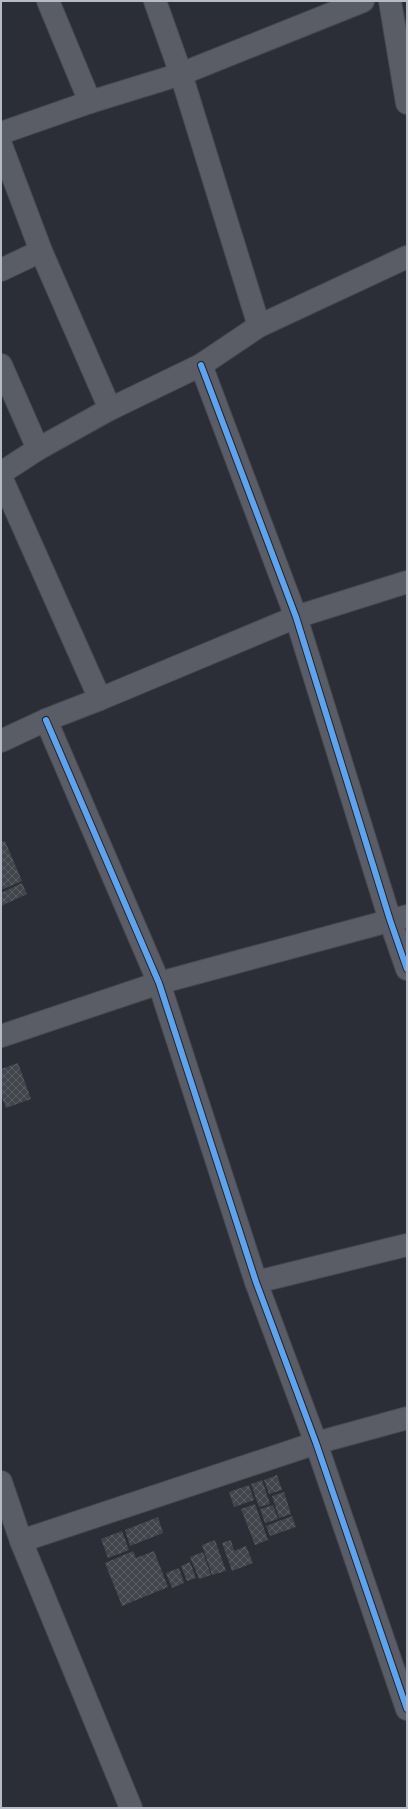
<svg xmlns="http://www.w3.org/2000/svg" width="408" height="1809" font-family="'PT Sans Narrow',sans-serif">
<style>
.building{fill:url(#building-cross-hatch)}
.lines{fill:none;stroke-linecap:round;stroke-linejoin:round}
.minor-casing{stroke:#46494f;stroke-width:24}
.minor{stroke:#5a5d65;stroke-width:22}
.cycleway-casing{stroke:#1e2430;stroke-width:8}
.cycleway{stroke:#60a3ed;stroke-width:6}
</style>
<defs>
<pattern id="building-cross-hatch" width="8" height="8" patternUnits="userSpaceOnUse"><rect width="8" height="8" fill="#42454b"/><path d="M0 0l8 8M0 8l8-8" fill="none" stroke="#5b5e63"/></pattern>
</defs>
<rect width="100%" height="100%" fill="#2b2e36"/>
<!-- building -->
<g class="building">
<path d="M5,841l17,40 -21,9v-48z"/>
<path d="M22,883l5,11 -26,12v-13z"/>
<path d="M18,1063l13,36 -25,9 -5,-13v-26z"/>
<path d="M277,1475l5,15 -13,4 -5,-14z"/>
<path d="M262,1480l8,24 -11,3 -8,-23z"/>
<path d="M249,1485l5,15 -20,7 -5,-15z"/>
<path d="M284,1492l7,22 -12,4 -7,-22z"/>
<path d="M255,1504l13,36 -13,5 -14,-36z"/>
<path d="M273,1505l5,14 -13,4 -5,-14z"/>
<path d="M292,1516l4,11 -26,9 -4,-10z"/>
<path d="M158,1517l5,16 -33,13 -5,-16z"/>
<path d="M122,1531l7,19 -21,8 -7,-19z"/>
<path d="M215,1540l11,31 -14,4 -10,-30z"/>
<path d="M231,1540l3,11 12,-5 7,17 -21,8 -10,-28z"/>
<path d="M133,1551l3,7 18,-7 14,36 -46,19 -17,-43z"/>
<path d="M203,1552l8,23 -12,4 -9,-22z"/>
<path d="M190,1562l6,16 -9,3 -6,-15z"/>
<path d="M179,1568l5,15 -12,5 -6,-15z"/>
</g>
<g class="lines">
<!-- minor casing -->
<g class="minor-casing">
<g id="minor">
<path d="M48,1l42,101"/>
<path d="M155,1l26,73 78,252"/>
<path d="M390,1l17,102"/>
<path d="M1,133l89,-31 91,-28 182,-73"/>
<path d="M1,145l40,106 69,158"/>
<path d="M1,270l40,-19"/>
<path d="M1,365l37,84"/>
<path d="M201,365l95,252 94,303 17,49"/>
<path d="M1,473l37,-24 72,-40 91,-44 58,-39 148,-69"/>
<path d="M1,477l99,222"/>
<path d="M46,720l113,263 97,299 60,161 91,266"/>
<path d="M1,741l45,-21 54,-21 196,-82 111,-35"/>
<path d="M1,1036l158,-53 248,-67"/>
<path d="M256,1282l151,-37"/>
<path d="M1,1482l20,59 110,267"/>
<path d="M21,1541l295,-98 91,-25"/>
</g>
</g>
<!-- minor -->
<use href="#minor" class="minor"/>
<!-- cycleway casing -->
<g class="cycleway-casing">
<g id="cycleway">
<path d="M201,365l95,252 94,303 17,49"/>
<path d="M46,720l113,263 97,299 60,161 91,266"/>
</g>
</g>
<!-- cycleway -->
<use href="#cycleway" class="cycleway"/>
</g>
<!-- border -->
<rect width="408" height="1809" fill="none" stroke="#b5bbc7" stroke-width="4"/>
</svg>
